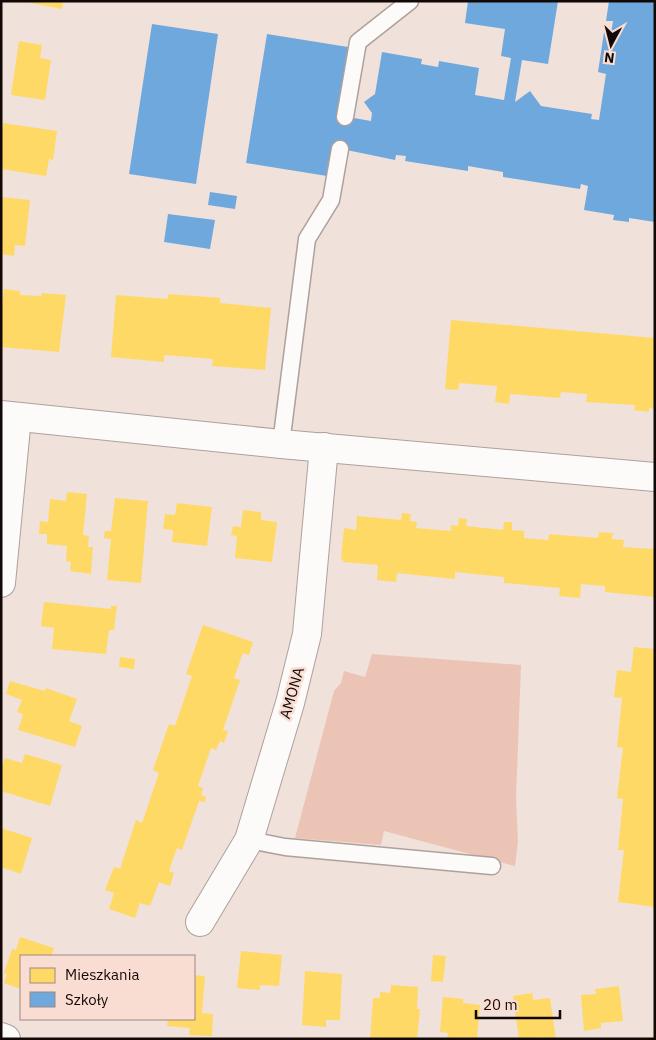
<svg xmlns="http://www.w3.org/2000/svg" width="656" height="1040" font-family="'IBM Plex Sans',sans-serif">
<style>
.green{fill:#ecc4b6}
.homes{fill:#ffd966}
.schools{fill:#6fa8dc}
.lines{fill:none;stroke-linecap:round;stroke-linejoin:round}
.lane-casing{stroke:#ada19c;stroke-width:19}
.street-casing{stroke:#ada19c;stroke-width:30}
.lane{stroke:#fdfafa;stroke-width:16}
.street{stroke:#fdfafa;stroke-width:28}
.labels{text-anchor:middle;stroke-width:5;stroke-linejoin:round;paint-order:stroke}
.street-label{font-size:15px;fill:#120906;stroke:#faddd2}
</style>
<rect width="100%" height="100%" fill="#f1e1db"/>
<!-- green -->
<path class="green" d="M372,654l149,11 -5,132 2,45 -3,24 -131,-35 -3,14 -86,-7 39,-147 7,-8 3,-12 21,6z"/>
<!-- homes -->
<g class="homes">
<path d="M21,1h42l-1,8z"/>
<path d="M19,41l23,4 -2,13 11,2 -6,40 -34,-5z"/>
<path d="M3,123l54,8 -4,29 -4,-1 -3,17 -45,-7v-35z"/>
<path d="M1,197l29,3 -5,46 -10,-1 -1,11 -13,-2z"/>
<path d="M4,289l16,2v4l21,1 1,-3 24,2 -7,57 -58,-5v-39z"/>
<path d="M168,294l52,4v5l51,5 -6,62 -53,-4 1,-7 -49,-4v7l-53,-5 5,-62 52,4z"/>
<path d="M451,320l204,18v71l-6,-1v4l-15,-2 1,-5 -49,-3 1,-8 -26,-2 -1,6 -50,-4 -1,10 -14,-2 2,-16 -38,-3 -1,7 -13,-1z"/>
<path d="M67,492l20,2 -4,41 6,1 -1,11h5l-2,27 -21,-3 1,-9 -5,-1 1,-15 -20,-2v-10h-8l1,-13 8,1 2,-23 16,2z"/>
<path d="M115,498l33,3 -7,82 -34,-3 4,-41 -7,-1 1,-7h6z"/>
<path d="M177,503l35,4 -5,39 -35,-4 1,-12 -10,-1 2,-15 10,1z"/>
<path d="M243,510l18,2v8l16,2 -5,40 -37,-4 2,-22 -6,-1 2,-9 8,1z"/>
<path d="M402,513l9,1 -1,7 7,1 -1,6 35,3v-6l7,1 1,-8 8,1 -1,7 37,4 1,-8h8v8l12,1v7l24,2 1,-6 49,4 1,-6 14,1 -1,6 12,1 -1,7 32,2v48l-50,-5v-6l-24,-2 -1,14 -21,-2 1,-8 -56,-5v-6l-49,-5v7l-58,-6 -1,9 -19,-2 1,-15 -34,-3 -3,-4 3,-30 12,2 1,-14 44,4z"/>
<path d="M44,602l67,7v-3h6l-3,24h-5l-3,24 -54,-5 2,-21 -13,-2z"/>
<path d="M203,625l50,17 -4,13 -6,-2 -9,25 6,2 -17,50 5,1 -4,12 -4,-2 -4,9 -5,-2 -13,38 5,2 -2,7 5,2 -1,5 -6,-1 -17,49 -5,-2 -8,23 5,2 -4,13 -11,-4 -9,24 -10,-3 -5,15 -26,-9 5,-16 -9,-3 9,-23 6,2 16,-49 6,3 17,-50 -6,-3 16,-46 6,2 17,-50 -6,-2z"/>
<path d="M634,647l21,2v258l-37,-5 6,-52h-6l5,-51 -6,-1 6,-50 -6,-1 5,-49 -8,-1 3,-27 14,2z"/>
<path d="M120,657l15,2 -1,10 -15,-2z"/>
<path d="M10,681l35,10 1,-3 31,11 -8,22 13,5 -7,21 -57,-17 5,-16 -6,-2 5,-12 -16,-6z"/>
<path d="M25,754l37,11 -12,41 -49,-15v-22l4,-11 17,5z"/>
<path d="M1,828l31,10 -11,36 -20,-7z"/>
<path d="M20,937l34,11 -3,8h-30v33l-17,-6 3,-9 -3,-1 8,-24 4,1z"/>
<path d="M241,951l41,4 -3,31 -19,-1v5l-23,-2z"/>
<path d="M433,955l13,1 -3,26 -12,-1z"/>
<path d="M305,971l37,3 -2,46h-14v7l-24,-2z"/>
<path d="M194,975l11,1 -3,37 11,1 -1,22 -23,-1 1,-7 -23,-2 1,-7h26z"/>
<path d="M391,985l27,2 -1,22h3l-3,30h-47l3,-41h7v-6l10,1z"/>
<path d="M619,986l4,35 -22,2v5l-17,3 -3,-36 15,-1 -1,-5z"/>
<path d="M532,993l1,7 17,-2 6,41h-10v-2l-27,2 -6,-43z"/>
<path d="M443,997l20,2v4l17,2 -3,34 -15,-2 -2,2h-13l1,-6 -8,-1z"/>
</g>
<!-- schools -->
<g class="schools">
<path d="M468,1h90l-10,63 -26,-4 -7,42 15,-11 11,15 51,8 -1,5 8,1 7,-46 -8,-2 6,-40 7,1 2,-12h-7l3,-20h46v221l-26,-4v4l-16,-2 1,-5 -30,-5 4,-24 -7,-2 -1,5 -77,-12v-5l-35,-6v5l-63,-10 1,-5 -10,-1 -1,5 -63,-13 -5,29 -81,-13 21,-129 81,13 -11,68 34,6 1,-8 -8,-11 11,-8 7,-42 40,7 -1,5 17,3 1,-6 40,7 -4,27 29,5 7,-42 -10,-2 4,-27 -40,-6z"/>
<path d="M152,24l66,10 -22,150 -67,-10z"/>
<path d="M210,192l27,4 -2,13 -27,-4z"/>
<path d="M168,214l47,6 -5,29 -46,-7z"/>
</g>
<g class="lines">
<!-- lane casing -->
<g class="lane-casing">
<g id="lane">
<path d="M345,117l13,-75 52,-41"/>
<path d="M281,444l26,-205 24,-39 9,-51"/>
<path d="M249,840l36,7 207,19"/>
</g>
</g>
<!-- street casing -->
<g class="street-casing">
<g id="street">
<path d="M1,415l280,29 374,33"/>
<path d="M1,583l16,-166"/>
<path d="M200,922l49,-82 41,-137 17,-69 17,-187"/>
<path d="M1,1037l5,2"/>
</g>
</g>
<!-- lane -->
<use href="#lane" class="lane"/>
<!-- street -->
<use href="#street" class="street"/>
</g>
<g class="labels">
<!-- street labels -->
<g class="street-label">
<text transform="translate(292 693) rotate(-74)" y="5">AMONA</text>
</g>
</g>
<!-- border -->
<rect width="656" height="1040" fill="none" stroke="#120906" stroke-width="5"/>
<!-- legend -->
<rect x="20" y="955" width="175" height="65" fill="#faddd2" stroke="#9d8880"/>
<rect x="30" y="968" width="25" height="15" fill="#ffd966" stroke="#9d8880"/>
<text x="65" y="980" font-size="15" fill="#120906">Mieszkania</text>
<rect x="30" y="992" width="25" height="15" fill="#6fa8dc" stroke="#9d8880"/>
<text x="65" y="1005" font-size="15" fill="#120906">Szkoły</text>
<!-- north arrow -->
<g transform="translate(611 45) rotate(187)" stroke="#faddd2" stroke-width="4" paint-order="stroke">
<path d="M0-4L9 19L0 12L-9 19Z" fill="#120906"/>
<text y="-8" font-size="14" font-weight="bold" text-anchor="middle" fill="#120906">N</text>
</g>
<!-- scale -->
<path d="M476 1010v8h84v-8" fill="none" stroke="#120906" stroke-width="2.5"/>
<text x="483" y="1010" font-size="15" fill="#120906" stroke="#faddd2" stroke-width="4" paint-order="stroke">20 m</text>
</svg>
